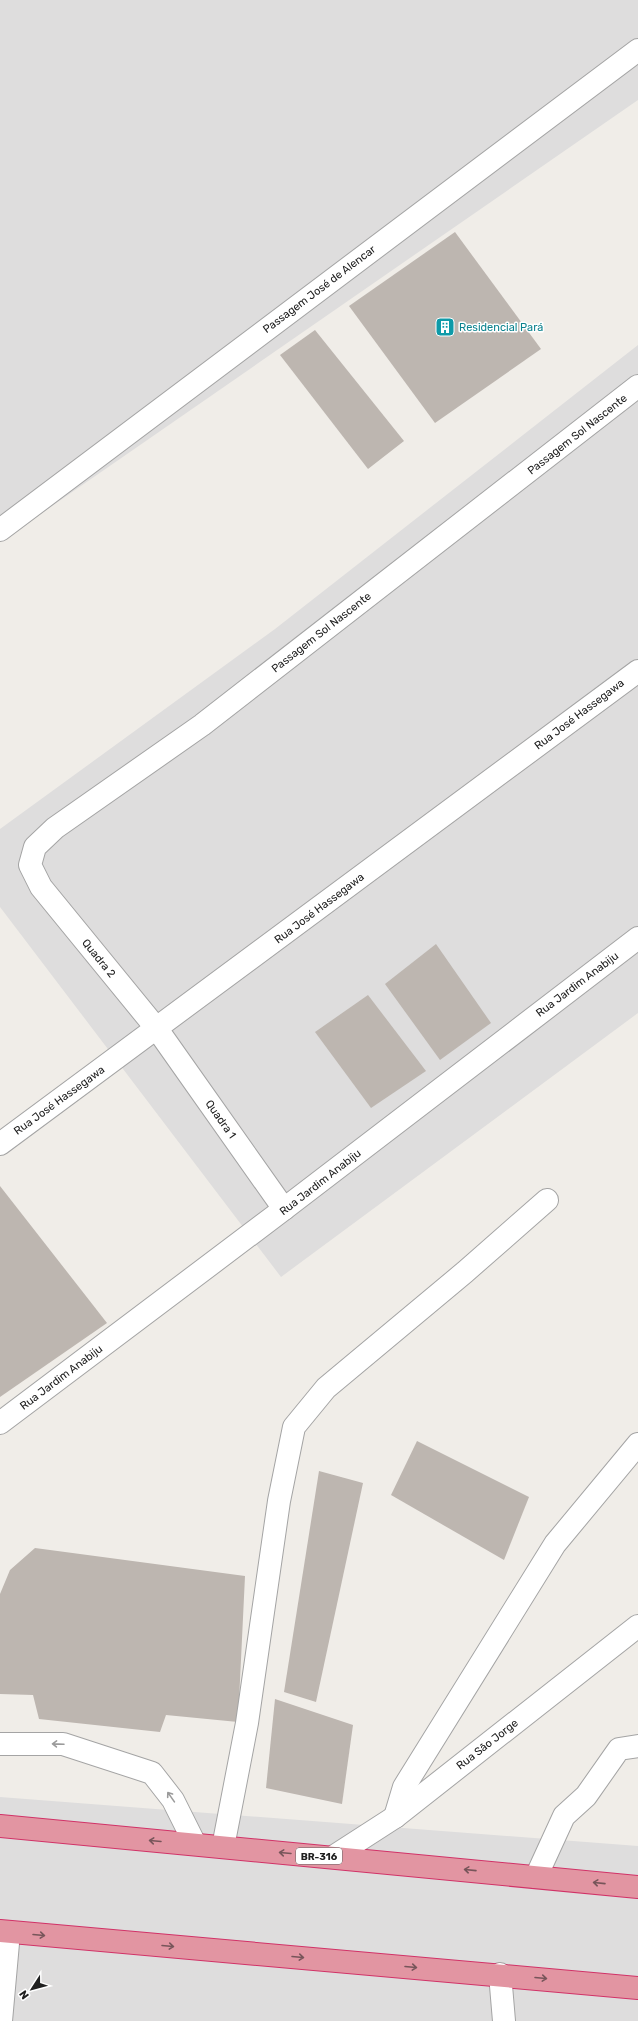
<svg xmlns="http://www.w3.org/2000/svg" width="638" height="2021" font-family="Rubik,sans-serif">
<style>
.residential{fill:#dedddd}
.building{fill:#bdb6b0}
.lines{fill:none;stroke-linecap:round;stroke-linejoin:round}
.minor-casing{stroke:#a4a4a4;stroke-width:24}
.highway-casing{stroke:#d13267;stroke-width:24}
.minor{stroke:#fff;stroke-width:22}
.highway{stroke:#e295a2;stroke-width:22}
.oneway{stroke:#9b9b9b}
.oneway2{stroke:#77555a}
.labels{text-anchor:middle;stroke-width:3;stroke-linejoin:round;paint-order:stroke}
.shield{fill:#fff;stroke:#636363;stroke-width:1}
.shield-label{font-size:10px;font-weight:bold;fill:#202020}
.street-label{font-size:11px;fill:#202020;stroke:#fff}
.culture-label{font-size:11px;fill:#0d838f;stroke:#fff;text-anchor:start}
</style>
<rect width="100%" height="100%" fill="#f0ede8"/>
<!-- residential -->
<g class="residential">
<path d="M0,0h638v100l-638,442z"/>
<path d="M638,345v668l-357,264 -281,-370v-78l275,-200z"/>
<path d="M0,1797l638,49v175h-638z"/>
</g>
<!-- building -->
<g class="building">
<path d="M455,232l86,117 -106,74 -86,-117z"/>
<path d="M315,330l89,111 -36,28 -88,-114z"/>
<path d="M436,944l55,79 -51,37 -55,-76z"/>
<path d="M368,995l58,76 -55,37 -56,-76z"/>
<path d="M0,1186l107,137 -107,74z"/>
<path d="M417,1441l112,56 -25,63 -113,-65z"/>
<path d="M319,1471l44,12 -47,219 -32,-10z"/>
<path d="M35,1548l210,28 -7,146 -72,-7 -6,17 -121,-13 -6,-24 -33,-1v-100l10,-24z"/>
<path d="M275,1699l78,26 -11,79 -76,-16z"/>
</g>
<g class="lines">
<!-- minor casing -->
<g class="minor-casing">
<g id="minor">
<path d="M0,530l638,-480"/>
<path d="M0,1144l638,-473"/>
<path d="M284,1209l-127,-180 -116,-142 -11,-22 5,-18 20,-19 147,-103 436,-339"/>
<path d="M0,1423l284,-214 354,-271"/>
<path d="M0,1744h63l89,29 21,27 22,44"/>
<path d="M395,1817l9,-30 151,-243 83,-100"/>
<path d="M223,1847l24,-124 32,-222 15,-74 32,-39 139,-116 82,-72"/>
<path d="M333,1857l62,-40 243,-191"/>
<path d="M536,1877l28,-61 22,-20 33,-47 19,-3"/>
<path d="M500,1974l4,47"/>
<path d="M1,2021l8,-89"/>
</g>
</g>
<!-- highway casing -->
<g class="highway-casing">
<g id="highway">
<path d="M0,1826l638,61"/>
<path d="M0,1931l638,57"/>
</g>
</g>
<!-- minor -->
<use href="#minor" class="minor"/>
<!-- highway -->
<use href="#highway" class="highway"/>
</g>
<!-- one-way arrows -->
<defs><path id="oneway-shaft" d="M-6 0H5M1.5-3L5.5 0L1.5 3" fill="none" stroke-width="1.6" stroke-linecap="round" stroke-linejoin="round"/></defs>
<g class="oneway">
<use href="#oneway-shaft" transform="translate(58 1744) rotate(-178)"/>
<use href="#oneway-shaft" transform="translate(171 1797) rotate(-125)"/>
</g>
<g class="oneway2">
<use href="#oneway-shaft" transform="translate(155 1841) rotate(-175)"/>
<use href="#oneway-shaft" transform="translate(285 1853) rotate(-175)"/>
<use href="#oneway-shaft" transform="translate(470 1870) rotate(-174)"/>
<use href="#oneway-shaft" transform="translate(599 1883) rotate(-174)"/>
<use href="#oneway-shaft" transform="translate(39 1935) rotate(5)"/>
<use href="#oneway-shaft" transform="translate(168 1946) rotate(5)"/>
<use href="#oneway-shaft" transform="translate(298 1957) rotate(5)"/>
<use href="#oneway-shaft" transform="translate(411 1967) rotate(5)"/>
<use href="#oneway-shaft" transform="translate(541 1978) rotate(5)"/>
</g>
<!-- icons -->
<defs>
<g id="building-square" transform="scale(1)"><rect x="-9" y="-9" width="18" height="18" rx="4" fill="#0f9aa8" stroke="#fff"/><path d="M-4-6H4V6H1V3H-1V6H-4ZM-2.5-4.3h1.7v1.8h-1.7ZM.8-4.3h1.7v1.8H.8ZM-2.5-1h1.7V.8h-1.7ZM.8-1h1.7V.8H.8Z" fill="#fff"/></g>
</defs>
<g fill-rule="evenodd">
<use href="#building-square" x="445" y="327"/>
</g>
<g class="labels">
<!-- shield labels -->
<rect class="shield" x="296" y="1848" width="46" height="16" rx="3"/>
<g class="shield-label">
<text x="319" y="1860">BR-316</text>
</g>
<!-- street labels -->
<g class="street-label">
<text transform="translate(319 289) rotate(-37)" y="4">Passagem José de Alencar</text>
<text transform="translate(577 434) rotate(-38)" y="4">Passagem Sol Nascente</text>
<text transform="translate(321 632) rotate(-38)" y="4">Passagem Sol Nascente</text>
<text transform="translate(579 714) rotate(-37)" y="4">Rua José Hassegawa</text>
<text transform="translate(319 908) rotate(-37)" y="4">Rua José Hassegawa</text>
<text transform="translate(99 958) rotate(51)" y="4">Quadra 2</text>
<text transform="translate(577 984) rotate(-37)" y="4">Rua Jardim Anabiju</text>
<text transform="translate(59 1100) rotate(-36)" y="4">Rua José Hassegawa</text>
<text transform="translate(221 1119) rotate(55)" y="4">Quadra 1</text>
<text transform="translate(320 1182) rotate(-38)" y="4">Rua Jardim Anabiju</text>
<text transform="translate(61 1377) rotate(-37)" y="4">Rua Jardim Anabiju</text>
<text transform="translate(487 1744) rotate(-38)" y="4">Rua São Jorge</text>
</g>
<!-- culture labels -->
<g class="culture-label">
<text x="459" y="331">Residencial Pará</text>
</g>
</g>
<!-- north arrow -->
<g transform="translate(32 1989) rotate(234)" stroke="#ffffff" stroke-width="3" paint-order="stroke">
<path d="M0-3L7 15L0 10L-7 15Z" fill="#202020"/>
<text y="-6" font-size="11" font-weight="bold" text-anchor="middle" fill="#202020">N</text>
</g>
</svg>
